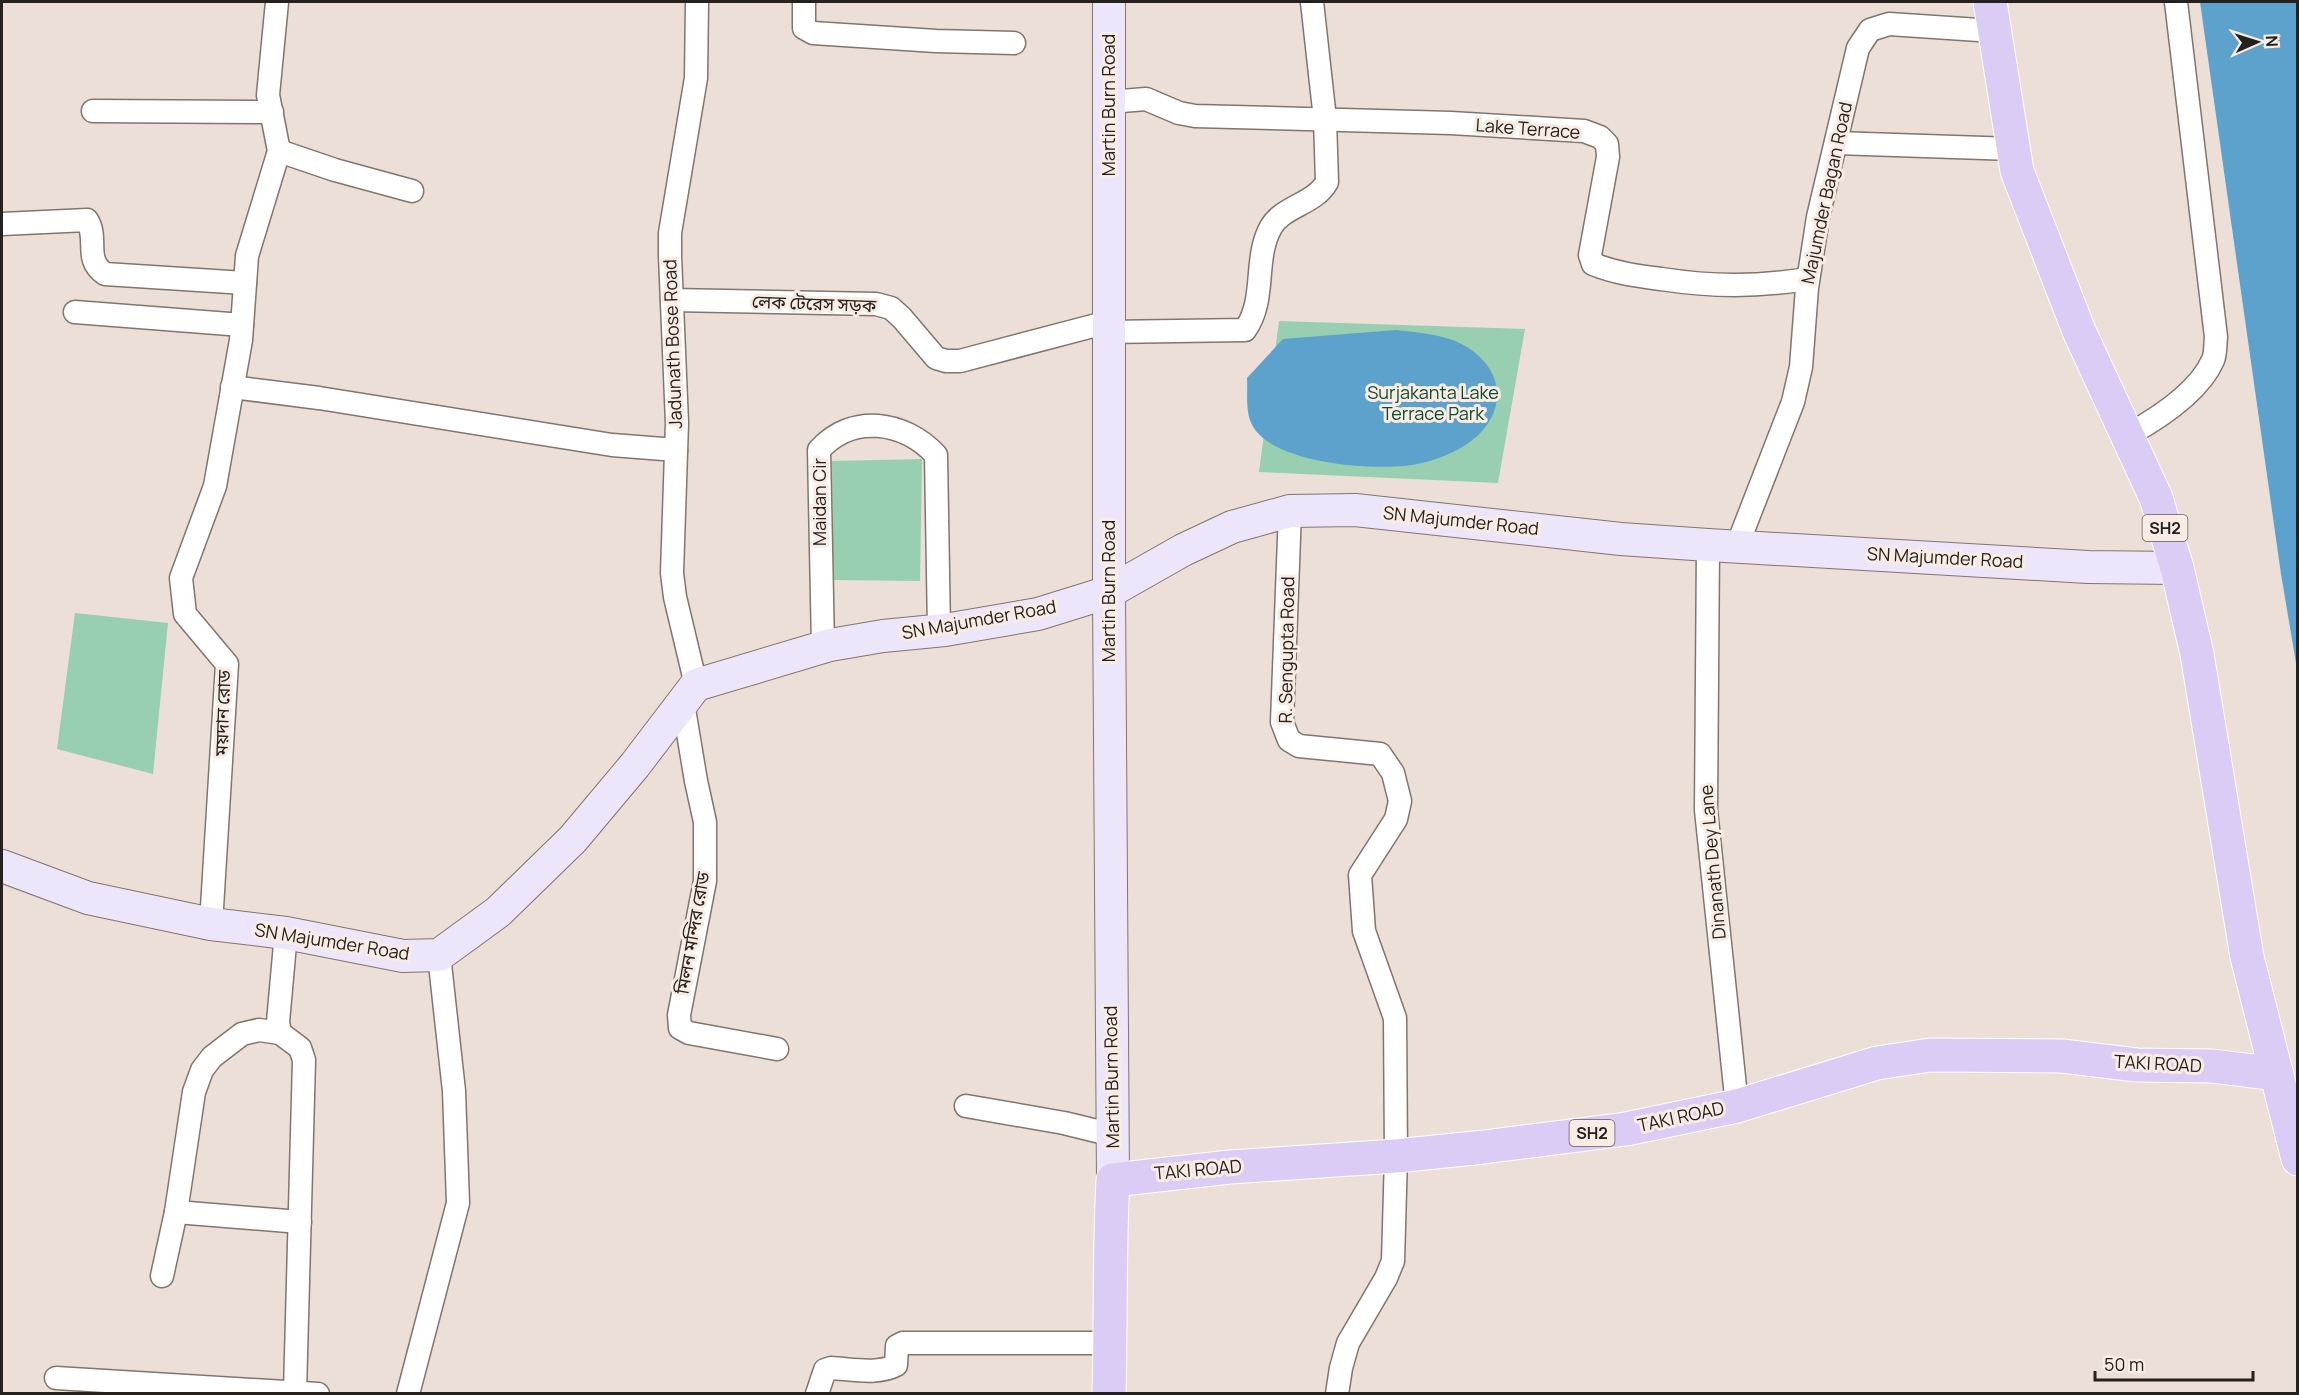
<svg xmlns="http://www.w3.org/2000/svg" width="2299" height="1395" font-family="Manrope,'Noto Sans Bengali',sans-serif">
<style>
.green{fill:#97cfb0}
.water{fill:#5da2cc}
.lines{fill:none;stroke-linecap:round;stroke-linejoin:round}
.minor-casing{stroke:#81756e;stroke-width:25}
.secondary-casing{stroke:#81756e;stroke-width:34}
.primary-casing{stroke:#fff;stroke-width:35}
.minor{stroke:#fff;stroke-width:22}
.secondary{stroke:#ede6fa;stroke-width:32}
.primary{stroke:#dbccf5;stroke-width:33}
.labels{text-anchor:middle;stroke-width:6;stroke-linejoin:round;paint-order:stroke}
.shield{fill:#f9ece4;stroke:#655e59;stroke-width:1.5}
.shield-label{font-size:16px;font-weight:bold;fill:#25211e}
.street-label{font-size:18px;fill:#25211e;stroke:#f9ece4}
.park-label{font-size:18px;fill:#0f4a30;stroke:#f9ece4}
</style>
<rect width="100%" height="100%" fill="#ecdfd7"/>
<!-- green -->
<g class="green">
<path d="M1279,321l246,8 -27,154 -239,-11z"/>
<path d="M922,459l-2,122 -87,-1 -1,-119z"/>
<path d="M75,613l93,10 -15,151 -96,-25z"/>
</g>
<!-- water -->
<g class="water">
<path d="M2200,2h97v667l-16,-95z"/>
<path d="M1396,330c24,3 50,4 71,17 44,28 37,74 -3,99 -15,9 -31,15 -47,18 -39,8 -135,0 -161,-33 -12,-15 -8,-34 -9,-53l36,-39z"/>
</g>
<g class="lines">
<!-- minor casing -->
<g class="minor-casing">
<g id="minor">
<path d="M804,2v26l9,5 123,8 78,2"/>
<path d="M1109,102l37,-3 33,14 16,3 256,7 133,8 16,6 7,7 1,13 -18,98 3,9c22,9 44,12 68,15 53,8 94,8 147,0"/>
<path d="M93,111l179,1"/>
<path d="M1836,143l177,6"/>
<path d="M279,151l56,19 77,21"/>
<path d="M2,224l85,-4c12,19 -4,39 18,54l140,9"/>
<path d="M672,300l204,4 15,4 11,10 34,40 10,3h14l148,-39"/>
<path d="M75,312l167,13"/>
<path d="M1108,332l137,-2c22,-31 8,-71 26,-103 12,-21 44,-23 56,-45l-2,-63 -13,-117"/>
<path d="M232,387l87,11 293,47 64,5"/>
<path d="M2128,435c29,-16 71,-43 85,-75 3,-7 2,-16 3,-23l-40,-335"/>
<path d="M1290,511l-8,211 7,18 10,6 81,8 13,19 7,28 -4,18 -36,56 4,56 31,87 1,138 -3,105 -7,17 -38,65 -7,25 -4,26"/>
<path d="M1708,545l-2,265 31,296"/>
<path d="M1737,546l56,-144 8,-35 6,-79 11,-71 40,-169 12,-18 19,-6 105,7"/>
<path d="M823,647l-4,-197c33,-37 85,-29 117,5l3,175"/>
<path d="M696,685l-21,-88 -3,-24 5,-150 -7,-167v-23l26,-155 1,-76"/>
<path d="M683,703l13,78 9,41v59l-26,134 1,13 9,5 88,16"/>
<path d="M211,924l16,-260 -42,-50 -4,-36 34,-92 26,-146 6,-84 32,-105 -11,-56 9,-93"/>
<path d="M286,933l-8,89 2,11 20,15 4,12 -9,332"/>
<path d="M966,1106l98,17 49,12"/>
<path d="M176,1212l124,10"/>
<path d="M162,1276l14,-64 18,-120 8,-22 10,-13 30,-23 17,-4 21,3"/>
<path d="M56,1378l262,16"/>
<path d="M408,1394l50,-191 -4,-112 -15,-136"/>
<path d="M817,1394l8,-24 6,-2c20,1 47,7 65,-3l1,-19 6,-3h208"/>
</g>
</g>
<!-- secondary casing -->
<g class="secondary-casing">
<g id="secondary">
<path d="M1109,2v590l4,588"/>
<path d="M2,866l86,32 123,26 75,9 117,23 36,-1 59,-43 75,-73 62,-74 61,-80 134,-40 53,-9 62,-6 93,-16 71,-22 74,-42 49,-23 58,-16 65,-1 266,29 87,6 380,22 89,1"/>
</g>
</g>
<!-- primary casing -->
<g class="primary-casing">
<g id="primary">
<path d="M1990,2l27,169 62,160 77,167 21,70 20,86 50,303 51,202"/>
<path d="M1109,1394c2,-72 0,-143 4,-214l117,-13 166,-11 88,-9 142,-18 111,-23 140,-43 53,-8 132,1 75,9 75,1 65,8"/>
</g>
</g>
<!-- minor -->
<use href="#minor" class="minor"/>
<!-- secondary -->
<use href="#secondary" class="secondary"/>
<!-- primary -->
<use href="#primary" class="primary"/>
</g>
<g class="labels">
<!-- shield labels -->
<g class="shield">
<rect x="2142.5" y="515" width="45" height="26" rx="4.5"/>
<rect x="1569.5" y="1120" width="45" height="26" rx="4.5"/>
</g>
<g class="shield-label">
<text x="2165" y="534">SH2</text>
<text x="1592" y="1139">SH2</text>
</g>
<!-- street labels -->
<g class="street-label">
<text transform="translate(1109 105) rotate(-90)" y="6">Martin Burn Road</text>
<text transform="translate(1528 129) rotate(4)" y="6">Lake Terrace</text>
<text transform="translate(1827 193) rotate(-78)" y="6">Majumder Bagan Road</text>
<text transform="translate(814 304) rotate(2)" y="6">লেক টেরেস সড়ক</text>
<text transform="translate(673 344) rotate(-92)" y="6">Jadunath Bose Road</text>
<text transform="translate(820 502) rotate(-90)" y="6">Maidan Cir</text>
<text transform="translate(1461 521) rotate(6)" y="6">SN Majumder Road</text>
<text transform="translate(1945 558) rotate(3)" y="6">SN Majumder Road</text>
<text transform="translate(1109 591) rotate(-90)" y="6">Martin Burn Road</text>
<text transform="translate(979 620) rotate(-10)" y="6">SN Majumder Road</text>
<text transform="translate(1287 650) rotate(-89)" y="6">R. Sengupta Road</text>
<text transform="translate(223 713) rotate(-88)" y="6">ময়দান রোড</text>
<text transform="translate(1713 862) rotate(-95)" y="6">Dinanath Dey Lane</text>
<text transform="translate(693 933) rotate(-80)" y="6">মিলন মন্দির রোড</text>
<text transform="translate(332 942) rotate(9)" y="6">SN Majumder Road</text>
<text transform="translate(2158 1064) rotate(3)" y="6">TAKI ROAD</text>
<text transform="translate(1112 1077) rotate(-91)" y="6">Martin Burn Road</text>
<text transform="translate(1681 1117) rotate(-12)" y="6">TAKI ROAD</text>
<text transform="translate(1198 1170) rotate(-5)" y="6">TAKI ROAD</text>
</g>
<!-- park labels -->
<g class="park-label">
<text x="1433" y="399">Surjakanta Lake<tspan x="1433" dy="21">Terrace Park</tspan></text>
</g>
</g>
<!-- border -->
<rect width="2299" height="1395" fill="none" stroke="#25211e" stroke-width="6"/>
<!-- north arrow -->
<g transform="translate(2257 42) rotate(87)" stroke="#f9ece4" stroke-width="4.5" paint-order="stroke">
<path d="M0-4.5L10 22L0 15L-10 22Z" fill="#25211e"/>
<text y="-9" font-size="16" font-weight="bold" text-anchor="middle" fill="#25211e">N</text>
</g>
<!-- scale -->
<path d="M2095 1371v9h158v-9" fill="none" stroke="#25211e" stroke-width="3"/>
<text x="2104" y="1371" font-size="18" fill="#25211e" stroke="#f9ece4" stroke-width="4.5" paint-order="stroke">50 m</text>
</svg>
